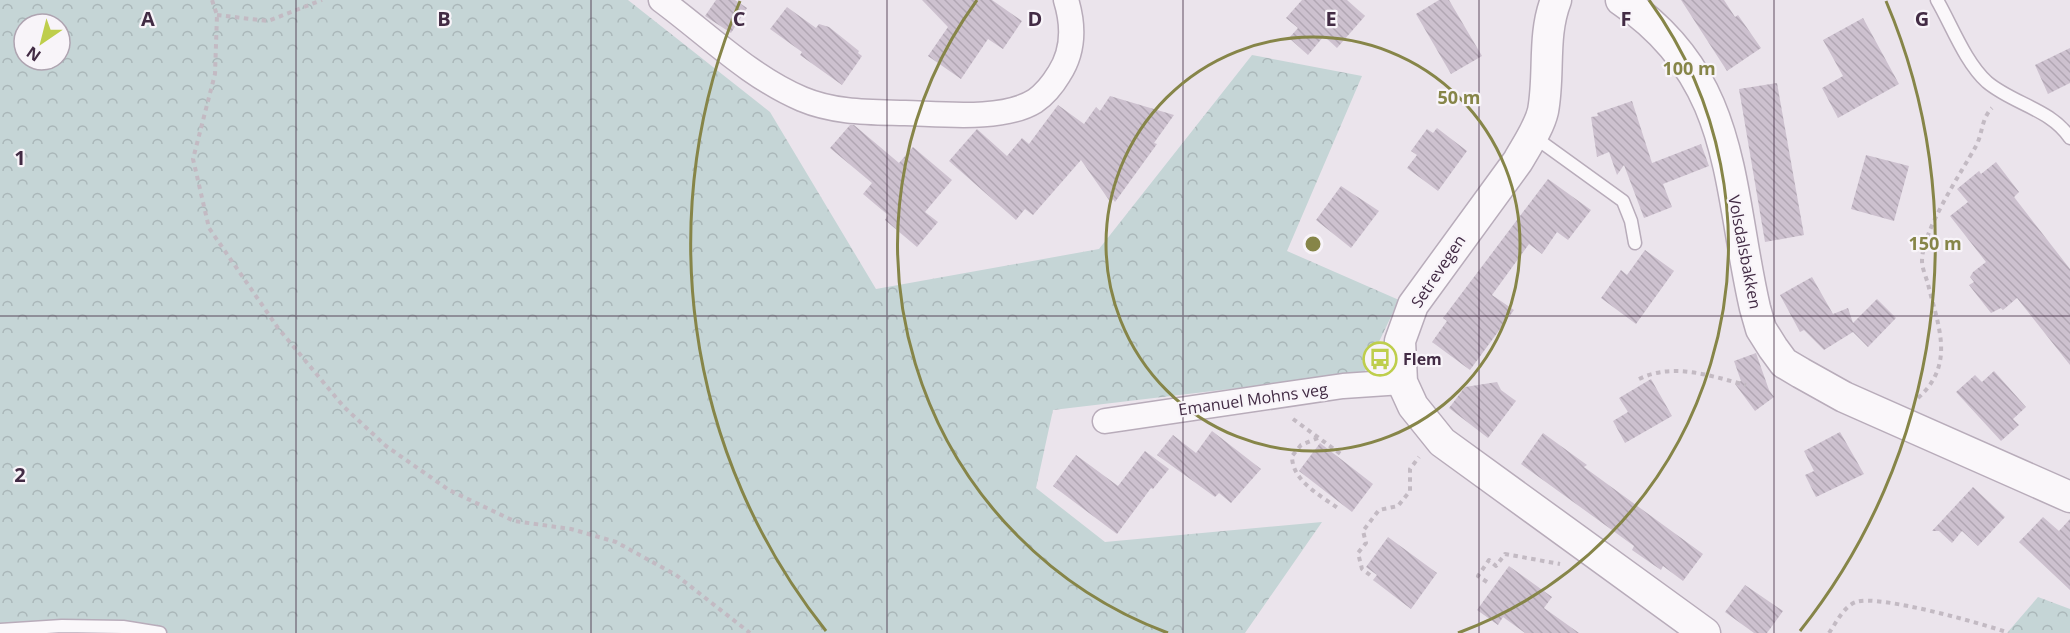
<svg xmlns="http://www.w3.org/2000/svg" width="2070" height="633" font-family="'Open Sans',sans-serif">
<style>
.forest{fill:url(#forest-crowns);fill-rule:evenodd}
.building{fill:url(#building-back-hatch)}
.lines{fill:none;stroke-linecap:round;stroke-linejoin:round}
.service-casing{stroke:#b8acba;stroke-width:15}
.minor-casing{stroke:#b8acba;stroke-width:27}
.tertiary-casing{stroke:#b8acba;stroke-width:33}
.path{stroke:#c3bac3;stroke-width:4;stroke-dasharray:4.5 4.5;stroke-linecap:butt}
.service{stroke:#faf7fa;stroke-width:12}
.minor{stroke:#faf7fa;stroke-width:24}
.tertiary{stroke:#faf7fa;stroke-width:30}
.grid{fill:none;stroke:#422b44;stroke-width:1.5;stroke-opacity:0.55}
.ring{fill:none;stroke:#868548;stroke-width:3}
.labels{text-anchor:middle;stroke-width:4.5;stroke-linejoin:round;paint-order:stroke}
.street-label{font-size:16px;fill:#422b44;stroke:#f8f4f9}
.poi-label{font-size:16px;font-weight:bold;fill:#422b44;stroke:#f8f4f9;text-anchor:start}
.grid-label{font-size:20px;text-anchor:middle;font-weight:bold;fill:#422b44;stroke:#f8f4f9;stroke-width:4.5;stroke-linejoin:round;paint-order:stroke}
.centre{fill:#868548;stroke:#f8f4f9;stroke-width:3}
.ring-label{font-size:18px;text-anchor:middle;font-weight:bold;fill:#868548;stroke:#f8f4f9;stroke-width:4.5;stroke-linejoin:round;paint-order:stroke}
</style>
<defs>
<pattern id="forest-crowns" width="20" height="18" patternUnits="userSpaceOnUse" patternTransform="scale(1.5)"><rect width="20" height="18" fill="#c5d5d6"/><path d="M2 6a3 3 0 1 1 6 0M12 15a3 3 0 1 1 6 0" fill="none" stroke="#aab7b9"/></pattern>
<pattern id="building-back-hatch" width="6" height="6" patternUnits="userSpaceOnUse" patternTransform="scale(1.5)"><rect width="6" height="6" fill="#cdc1cf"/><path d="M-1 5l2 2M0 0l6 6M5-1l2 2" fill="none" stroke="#b1a6b3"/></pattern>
</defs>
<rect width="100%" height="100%" fill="#ebe4ec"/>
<!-- forest -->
<g class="forest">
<path d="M0,0h628l142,112 106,177 223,-40 153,-194 110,21 -75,175 112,49 -35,73 -311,37 -17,78 69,54 217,-20 -77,111h-1245zM24,24h36v36h-36z"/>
<path d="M2038,597l32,12v24h-63z"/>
</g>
<!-- building -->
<g class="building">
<path d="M716,0h19l12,8 -16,25 -26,-17z"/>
<path d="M922,0h70l30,21 -19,28 -15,-10 -27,40 -33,-23 20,-29z"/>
<path d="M1302,0h45l18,16 -28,32 -13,-12 -16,19 -19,-17 9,-10 -12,-10z"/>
<path d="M1439,0h10l33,56 -31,18 -35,-60z"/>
<path d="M1681,0h43l11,17 3,-2 23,33 -34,23z"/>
<path d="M787,7l29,21 3,-4 10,3 30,24 -1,2 4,3 -20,29 -42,-30 2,-3 -32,-23z"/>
<path d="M1863,18l36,66 -61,34 -16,-30 21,-12 -20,-36z"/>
<path d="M2070,48v35l-22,11 -13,-29z"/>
<path d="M1777,83l27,152 -39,7 -26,-153z"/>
<path d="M1110,96l64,19 -20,28 3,1 -42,58 -2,-3 -2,4 -30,-43 -48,55 -8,-6 -9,11 -67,-59 28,-32 30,27 15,-18 7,6 29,-39 26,19 12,-17 4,4z"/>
<path d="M1632,101l20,62 49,-19 8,22 -46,18 9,23 -28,11 -20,-53 -7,10 -8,-23 -12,5 -6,-40 7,-1 -1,-3z"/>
<path d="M850,125h4l45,38 14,-16 39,33 -27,32 13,10 -21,25 -32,-27 3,-5 -25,-21 9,-11 -42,-35z"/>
<path d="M1437,128l30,23 -29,40 -31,-23 10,-13 -6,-4 16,-22 6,4z"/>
<path d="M1866,155l43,11 -15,55 -43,-12z"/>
<path d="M1996,162l23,30 -5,5 56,72v96l-53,-67 -14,12 -2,-2 -10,5 -22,-28 5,-3 -4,-5 3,-5 13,-10 -36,-46 18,-14 -11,-13 22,-18 2,3z"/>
<path d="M1548,179l43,31 -23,30 -11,-8 -15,22 -13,-10 -37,51 22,15 -44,60 -38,-28 15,-21 -4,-3z"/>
<path d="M1341,186l38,25 -28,37 -35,-28z"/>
<path d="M1645,250l29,21 -38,53 -35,-26 20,-28 6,5z"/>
<path d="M1812,277l21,37 15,-6 5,15 24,-24 19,19 -28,29 -15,-15 -29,18 -20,-20 -4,2 -20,-37z"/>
<path d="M1756,353l13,37 5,7 -19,14 -20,-27 6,-3 -7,-20z"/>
<path d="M1994,371l32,36 -13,12 6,6 -18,16 -45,-49 19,-17 7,7z"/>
<path d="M1651,379l21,37 -47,27 -12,-22 15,-9 -9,-14z"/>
<path d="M1497,382l4,8 15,11 -28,37 -39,-30 16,-21z"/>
<path d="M1212,431l49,38 -30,34 -12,-10 -4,4 -58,-42 16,-20 23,18z"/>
<path d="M1840,432l24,42 -48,23 -11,-22 9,-4 -10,-20z"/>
<path d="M1543,433l44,32 -3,2 119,87 -20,27 -20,-15 -2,4 -29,-20 2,-4 -113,-82z"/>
<path d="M1320,443l53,41 -21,28 -53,-41z"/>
<path d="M1145,451l24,18 -16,20 -2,-1 -34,46 -64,-48 23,-31 42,31z"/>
<path d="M1973,487l32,30 -27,29 -16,-15 -10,12 -13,-12h-7z"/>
<path d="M2043,517l16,14 11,-12v71l-51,-48z"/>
<path d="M1388,537l49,36 -26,36 -38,-29 4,-5 -11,-8z"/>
<path d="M1509,566l43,31 -8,11 35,25h-54l-22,-16 -5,8 -21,-15z"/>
<path d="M1745,585l38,26 -16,22h-13l-29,-21z"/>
</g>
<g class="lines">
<!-- service casing -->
<g class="service-casing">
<g id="service">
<path d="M1937,0c15,26 28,62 50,82 26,22 64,27 83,56"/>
<path d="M1533,136l90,65 8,20 4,22"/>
<path d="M0,630l62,-4 61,1 37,6"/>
</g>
</g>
<!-- minor casing -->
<g class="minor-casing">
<g id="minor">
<path d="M661,0c46,34 89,77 141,99 33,14 69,13 103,14 37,1 98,8 130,-12 10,-7 18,-17 24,-27 15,-23 15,-48 7,-74"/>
<path d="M1105,421l238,-35 59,-4"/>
</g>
</g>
<!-- tertiary casing -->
<g class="tertiary-casing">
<g id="tertiary">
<path d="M1556,0c-14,36 -6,74 -13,111 -4,17 -16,34 -25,50l-105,144 -13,36 2,41 11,24 29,36 263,191"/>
<path d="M1621,0c116,78 106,186 134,308l6,21 12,19 11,15 17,10 43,24 226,100"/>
</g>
</g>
<!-- path -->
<g class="path">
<path d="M212,0l5,15 -2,59 -22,85 16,69 69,100 66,79 42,39 63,44 65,31 57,8 45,13 60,33 74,58"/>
<path d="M217,15l51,6 54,-21"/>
<path d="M1639,379c35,-17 71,-3 107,6"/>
<path d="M1918,398c38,-34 20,-72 10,-114 -2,-7 -6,-16 -6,-23 0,-30 39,-88 54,-115 7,-13 5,-27 16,-38"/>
<path d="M1293,419l49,36"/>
<path d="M1318,438l-17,7 -9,11c0,25 28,39 47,53"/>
<path d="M1370,575l-8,-6 -4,-16 8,-10 -3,-12 16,-21 19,-4 12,-15v-22l9,-12"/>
<path d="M1487,582l-9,-6 11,-16 7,6 9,-12 55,10"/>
<path d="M1829,633c7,-10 15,-27 27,-31 22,-8 128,22 153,31"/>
</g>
<!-- service -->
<use href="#service" class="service"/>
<!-- minor -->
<use href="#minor" class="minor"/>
<!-- tertiary -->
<use href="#tertiary" class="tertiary"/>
</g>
<!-- grid -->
<path class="grid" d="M296,0v633M591,0v633M887,0v633M1183,0v633M1479,0v633M1774,0v633M0,316h2070"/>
<!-- distance rings -->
<g class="ring">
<circle cx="1313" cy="244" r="207"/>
<path d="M1168 633A415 415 0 0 1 977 0M1649 0A415 415 0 0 1 1458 633"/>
<path d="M826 631A622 622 0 0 1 740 1M1886 1A622 622 0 0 1 1800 631"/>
</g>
<!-- icons -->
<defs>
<g id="bus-ring" transform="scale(1.725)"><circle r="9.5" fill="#f8f4f9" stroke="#bece4c" stroke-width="1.5"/><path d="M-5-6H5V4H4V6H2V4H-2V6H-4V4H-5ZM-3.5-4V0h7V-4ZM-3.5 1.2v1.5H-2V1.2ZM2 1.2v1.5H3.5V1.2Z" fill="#bece4c"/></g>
</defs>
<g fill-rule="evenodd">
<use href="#bus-ring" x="1380" y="359"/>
</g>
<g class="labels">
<!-- street labels -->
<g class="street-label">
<text transform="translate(1745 252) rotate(79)" y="6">Volsdalsbakken</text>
<text transform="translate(1438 271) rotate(-56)" y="6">Setrevegen</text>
<text transform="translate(1253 399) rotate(-8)" y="6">Emanuel Mohns veg</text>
</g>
<!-- poi labels -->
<g class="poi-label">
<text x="1403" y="365">Flem</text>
</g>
</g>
<g class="grid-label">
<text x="148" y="26">A</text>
<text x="444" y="26">B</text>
<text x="739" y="26">C</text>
<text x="1035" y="26">D</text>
<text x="1331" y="26">E</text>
<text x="1626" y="26">F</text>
<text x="1922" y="26">G</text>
<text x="20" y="165">1</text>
<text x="20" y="482">2</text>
</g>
<circle cx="1313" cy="244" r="9" class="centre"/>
<g class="ring-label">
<text x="1689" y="75">100 m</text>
<text x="1459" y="104">50 m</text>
<text x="1935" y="250">150 m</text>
</g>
<!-- north arrow -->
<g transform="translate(42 42) rotate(215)"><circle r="28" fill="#f8f4f9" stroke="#afa4b1" stroke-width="1.5"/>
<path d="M0-4.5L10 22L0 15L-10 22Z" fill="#bece4c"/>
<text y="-9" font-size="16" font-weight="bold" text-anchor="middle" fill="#422b44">N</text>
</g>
</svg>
